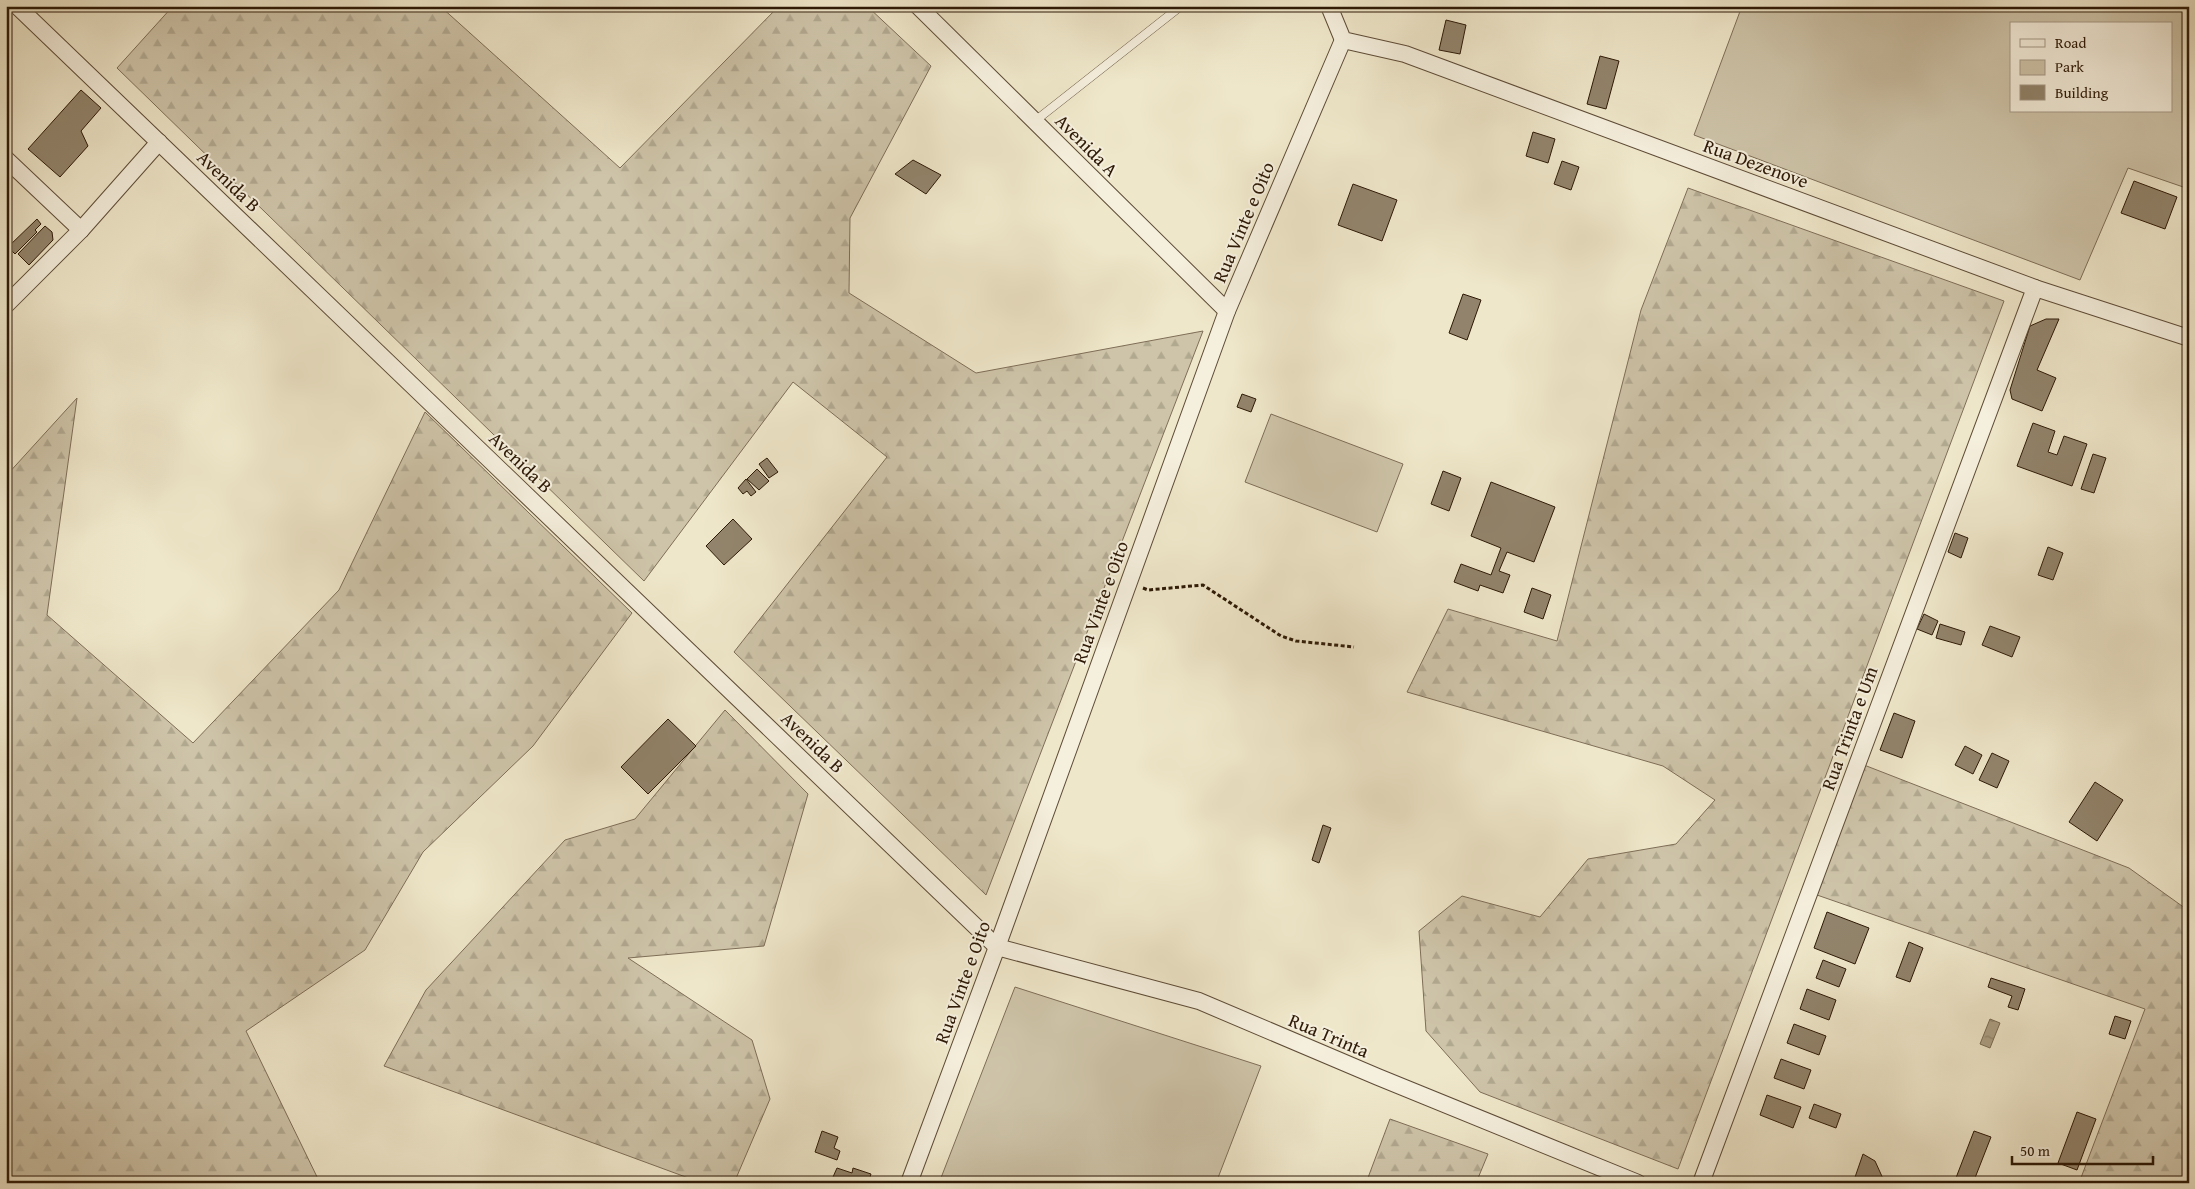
<svg xmlns="http://www.w3.org/2000/svg" width="2195" height="1189" font-family="'Gentium Book Plus',serif">
<style>
.green{fill:#cec4a9;stroke:#7e6e58;fill-rule:evenodd}
.forest{fill:url(#forest-firs);stroke:#7e6e58}
.water{fill:url(#water-ripples);stroke:#7a6b53}
.building{fill:#92846c;stroke:#2d1906}
.lines{fill:none;stroke-linecap:round;stroke-linejoin:round}
.service-casing{stroke:#5e4c37;stroke-width:9}
.minor-casing{stroke:#5e4c37;stroke-width:18}
.path{stroke:#2d1906;stroke-width:3;stroke-dasharray:4 2.5;stroke-linecap:butt}
.service{stroke:#f5efdd;stroke-width:8}
.minor{stroke:#f5efdd;stroke-width:16}
.labels{text-anchor:middle;stroke-width:4;stroke-linejoin:round;paint-order:stroke}
.street-label{font-size:19px;fill:#2d1906;stroke:#f5efdd}
</style>
<defs>
<pattern id="forest-firs" width="22" height="20" patternUnits="userSpaceOnUse" patternTransform="scale(1.25)"><rect width="22" height="20" fill="#cec4a9"/><path d="M5 1l3.5 6h-7zM16 11l3.5 6h-7z" fill="#b1a890"/></pattern>
<pattern id="water-ripples" width="26" height="14" patternUnits="userSpaceOnUse" patternTransform="scale(1.25)"><rect width="26" height="14" fill="#ada187"/><path d="M2 4q2-2 4 0t4 0M15 11q2-2 4 0t4 0" fill="none" stroke="#8d826c"/></pattern>
</defs>
<rect width="100%" height="100%" fill="#efe7ca"/>
<filter id="stains"><feTurbulence type="fractalNoise" baseFrequency=".004" numOctaves="4"/><feColorMatrix values="0 0 0 0 .2 0 0 0 0 .09 0 0 0 0 .02 0 0 0 .5 -.17"/></filter>
<radialGradient id="worn" r=".72"><stop offset=".6" stop-color="#630" stop-opacity="0"/><stop offset="1" stop-color="#630" stop-opacity=".3"/></radialGradient>
<!-- green -->
<g class="green">
<path d="M1742,6h447v183l-61,-21 -48,112 -386,-145zM2011,24h160v87h-160z"/>
<path d="M1271,414l132,50 -26,68 -132,-50z"/>
<path d="M1015,987l246,79 -45,117h-277z"/>
</g>
<!-- forest -->
<g class="forest">
<path d="M173,6h267l180,162 159,-162h88l64,60 -81,152 -1,75 127,80 227,-42 -217,564 -252,-243 153,-195 -94,-75 -149,199 -527,-513z"/>
<path d="M1688,188l316,113 -326,868 -198,-77 -54,-61 -7,-100 43,-35 78,21 48,-58 88,-15 39,-44 -52,-34 -256,-74 41,-83 109,32 84,-331z"/>
<path d="M77,398l-30,217 146,128 146,-153 86,-178 207,201 -99,133 -110,106 -58,98 -119,81 74,152h-314v-707z"/>
<path d="M725,710l83,84 -44,152 -136,12 124,82 18,59 -36,84h-32l-318,-117 42,-76 139,-150 70,-21z"/>
<path d="M1864,765l265,103 60,43v272h-110l66,-174 -328,-114z"/>
<path d="M1390,1119l98,35 -12,29h-110z"/>
</g>
<!-- water -->
<path class="water" d="M1990,1019l10,4 -10,25 -10,-4z"/>
<!-- building -->
<g class="building">
<path d="M1446,20l20,5 -6,29 -21,-4z"/>
<path d="M1600,56l19,5 -13,48 -19,-5z"/>
<path d="M81,90l20,18 -20,23 7,15 -28,31 -32,-28z"/>
<path d="M1533,132l22,7 -7,24 -22,-7z"/>
<path d="M913,160l28,15 -15,19 -31,-20z"/>
<path d="M1562,161l17,6 -8,23 -17,-6z"/>
<path d="M2134,181l43,16 -12,32 -44,-16z"/>
<path d="M1353,184l44,16 -15,41 -44,-16z"/>
<path d="M37,219l4,5 -6,6 2,2 -22,22 -7,-7z"/>
<path d="M45,226l7,6 1,8 -24,25 -11,-11z"/>
<path d="M1463,294l18,6 -14,40 -18,-7z"/>
<path d="M2046,319h13l-22,51 19,8 -14,33 -30,-12 -2,-9 20,-64z"/>
<path d="M1242,394l14,5 -5,13 -14,-5z"/>
<path d="M2033,423l22,8 -7,21 9,3 7,-19 23,8 -15,42 -55,-20z"/>
<path d="M2093,454l13,4 -12,35 -13,-4z"/>
<path d="M767,458l11,14 -9,6 -10,-14z"/>
<path d="M757,469l12,12 -10,9 -12,-11z"/>
<path d="M1443,471l18,7 -12,33 -18,-7z"/>
<path d="M746,479l10,13 -5,4 -4,-5 -4,3 -5,-6z"/>
<path d="M1491,482l64,25 -21,55 -27,-10 -8,19 11,4 -7,18 -23,-8 -2,6 -24,-9 7,-18 30,11 10,-27 -30,-12z"/>
<path d="M733,519l19,20 -28,26 -18,-19z"/>
<path d="M1955,533l13,5 -7,20 -13,-6z"/>
<path d="M2048,547l15,6 -10,27 -15,-5z"/>
<path d="M1532,588l19,7 -8,24 -19,-7z"/>
<path d="M1924,614l14,7 -6,14 -15,-6z"/>
<path d="M1940,624l25,8 -4,13 -25,-7z"/>
<path d="M1990,626l30,11 -8,20 -30,-12z"/>
<path d="M1894,713l21,8 -13,37 -22,-8z"/>
<path d="M668,719l28,27 -48,48 -27,-27z"/>
<path d="M1965,746l17,9 -9,19 -18,-9z"/>
<path d="M1992,753l17,8 -12,27 -18,-8z"/>
<path d="M2095,782l28,18 -26,41 -28,-19z"/>
<path d="M1323,825l8,3 -12,35 -7,-3z"/>
<path d="M1827,912l42,16 -14,36 -41,-16z"/>
<path d="M1909,942l14,6 -13,34 -14,-5z"/>
<path d="M1823,960l23,9 -7,18 -23,-9z"/>
<path d="M1991,978l34,11 -7,21 -10,-3 4,-11 -24,-9z"/>
<path d="M1807,989l29,11 -7,20 -29,-11z"/>
<path d="M2115,1016l16,5 -6,18 -16,-5z"/>
<path d="M1794,1024l32,12 -7,19 -32,-12z"/>
<path d="M1781,1059l30,11 -7,19 -30,-11z"/>
<path d="M1767,1095l34,12 -8,21 -33,-13z"/>
<path d="M1814,1104l27,10 -5,14 -27,-10z"/>
<path d="M2077,1112l19,7 -19,51 -19,-7z"/>
<path d="M822,1131l16,6 -4,11 6,3 -3,9 -22,-8z"/>
<path d="M1974,1131l17,6 -18,46h-19z"/>
<path d="M1863,1154l12,7 10,22h-32z"/>
<path d="M837,1168l15,5 1,-5 18,6 -3,9h-18l-17,-6z"/>
</g>
<g class="lines">
<!-- service casing -->
<g class="service-casing">
<path id="service" d="M1035,121l146,-115"/>
</g>
<!-- minor casing -->
<g class="minor-casing">
<g id="minor">
<path d="M17,6l980,941 202,54 179,76 260,106"/>
<path d="M918,6l309,305"/>
<path d="M1329,6l14,34 62,14 630,234 154,50"/>
<path d="M6,159l75,71"/>
<path d="M6,305l75,-75 78,-88"/>
<path d="M909,1183l88,-236 230,-636 116,-271"/>
<path d="M1701,1183l334,-895"/>
</g>
</g>
<!-- path -->
<path class="path" d="M1143,588l5,2 55,-5 78,51 15,5 58,6"/>
<!-- service -->
<use href="#service" class="service"/>
<!-- minor -->
<use href="#minor" class="minor"/>
</g>
<g class="labels">
<!-- street labels -->
<g class="street-label">
<text transform="translate(1087 145) rotate(45)" y="7">Avenida A</text>
<text transform="translate(1756 163) rotate(20)" y="7">Rua Dezenove</text>
<text transform="translate(229 181) rotate(44)" y="7">Avenida B</text>
<text transform="translate(1243 222) rotate(-67)" y="7">Rua Vinte e Oito</text>
<text transform="translate(521 462) rotate(44)" y="7">Avenida B</text>
<text transform="translate(1100 602) rotate(-70)" y="7">Rua Vinte e Oito</text>
<text transform="translate(1849 728) rotate(-70)" y="7">Rua Trinta e Um</text>
<text transform="translate(813 742) rotate(44)" y="7">Avenida B</text>
<text transform="translate(962 982) rotate(-70)" y="7">Rua Vinte e Oito</text>
<text transform="translate(1329 1035) rotate(23)" y="7">Rua Trinta</text>
</g>
</g>
<!-- margin -->
<rect width="2195" height="1189" fill="none" stroke="#efe7ca" stroke-width="25"/>
<rect x="8" y="8" width="2180" height="1174" fill="none" stroke="#2d1906" stroke-width="2.5"/>
<rect x="12" y="12" width="2170" height="1164" fill="none" stroke="#2d1906"/>
<!-- legend -->
<rect x="2010" y="22" width="162" height="90" fill="#f5efdd" stroke="#a59987"/>
<rect x="2020" y="39" width="25" height="8" fill="#f5efdd" stroke="#a59987"/>
<text x="2055" y="48" font-size="15" fill="#2d1906">Road</text>
<rect x="2020" y="60" width="25" height="15" fill="#cec4a9" stroke="#a59987"/>
<text x="2055" y="72" font-size="15" fill="#2d1906">Park</text>
<rect x="2020" y="85" width="25" height="15" fill="#92846c" stroke="#a59987"/>
<text x="2055" y="98" font-size="15" fill="#2d1906">Building</text>
<!-- scale -->
<path d="M2012 1156v8h141v-8" fill="none" stroke="#2d1906" stroke-width="2.5"/>
<text x="2020" y="1156" font-size="15" fill="#2d1906" stroke="#f5efdd" stroke-width="4" paint-order="stroke">50 m</text>
<rect width="100%" height="100%" filter="url(#stains)"/>
<rect width="100%" height="100%" fill="url(#worn)"/>
</svg>
